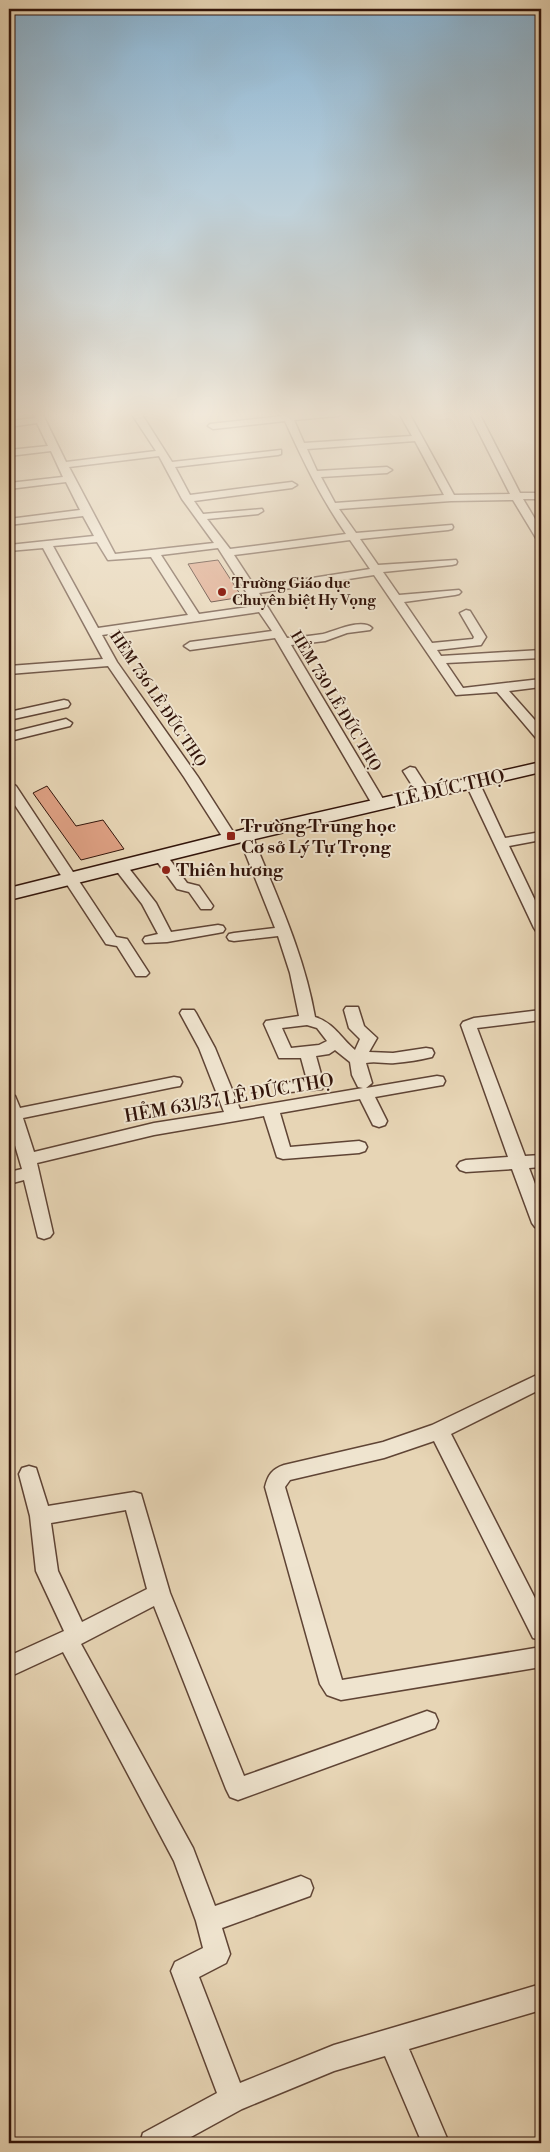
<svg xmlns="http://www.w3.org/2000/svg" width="550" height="2152" font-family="'Libre Bodoni',serif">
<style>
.building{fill:#dea083;stroke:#32140a}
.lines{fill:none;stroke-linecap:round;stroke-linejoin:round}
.street-casing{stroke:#5f4435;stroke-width:3}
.secondary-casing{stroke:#32140a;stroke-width:3}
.street{fill:#efe4cf;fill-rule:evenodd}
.secondary{fill:#efe4cf;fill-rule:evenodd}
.poi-dot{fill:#8f2418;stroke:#efe4cf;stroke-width:2}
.labels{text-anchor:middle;stroke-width:4;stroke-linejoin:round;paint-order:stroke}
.far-poi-label{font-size:15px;font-weight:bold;fill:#32140a;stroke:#efe4cf;text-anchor:start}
.far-street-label{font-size:15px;fill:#32140a;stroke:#efe4cf}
.street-label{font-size:18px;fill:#32140a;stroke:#efe4cf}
.poi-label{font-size:18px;font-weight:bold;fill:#32140a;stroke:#efe4cf;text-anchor:start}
</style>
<rect width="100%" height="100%" fill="#e7d5b5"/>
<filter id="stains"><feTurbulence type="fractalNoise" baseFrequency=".004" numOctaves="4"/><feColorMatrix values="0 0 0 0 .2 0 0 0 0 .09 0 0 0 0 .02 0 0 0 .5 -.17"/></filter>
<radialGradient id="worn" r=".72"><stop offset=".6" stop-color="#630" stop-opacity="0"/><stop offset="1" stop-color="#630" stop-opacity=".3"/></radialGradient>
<!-- building -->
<g class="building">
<path d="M218,560l24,37 -31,5 -23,-38z"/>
<path d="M47,786l29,40 27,-6 21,29 -43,11 -48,-67z"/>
</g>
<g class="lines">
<!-- street casing -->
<g class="street-casing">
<g id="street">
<path d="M32,413h10l24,49 90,-11 -25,-38h10l31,49 109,-12v4l-3,1 -103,12 15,28 102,-13 5,3 -5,3 -98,13 9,13 59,-5 1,2 -5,3 -51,5 23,30 116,-15c-25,-36 -43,-73 -61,-113l-72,8 -5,-3 2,-2 73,-8 -2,-3h10l1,2 51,-2 -5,3 -44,4 10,23 108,-7 -13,-23h10l45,82 56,-1 -41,-81h10l41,80h21v6h-18l18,30v12l-5,-3 -23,-38 -62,1 -112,8 17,24 96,-8 1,2 -1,2 -4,1 -88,9 18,26 78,-5 1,2 -1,2 -4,1 -69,7 16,23 60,-5 2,2 -2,2 -4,1 -51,7 28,41 41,-4 1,-2 -14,-24 6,-3 4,1 16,26 -5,8 -44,5 4,6 100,-6v8l-95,5 17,25 78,-9v8l-32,4 32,36v12l-5,-1 -39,-46 -41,3 -82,-120 -115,18 28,45c12,-1 24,-2 36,-4 12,-3 39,-16 49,-6l-2,2 -23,3 -22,8 -34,4 95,159 -7,4 -7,-4 -97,-166 -85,12 -6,-4 6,-4 82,-11 -13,-19 -157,23 15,27 81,115 39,61 -2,3h-10l-41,-64 -76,-111 -99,8v-8l94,-7 -60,-111 -34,3v-6l85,-9 -11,-20 -74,9v-6l71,-9 -14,-28 -57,7v-6l54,-6 -12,-26 -42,5v-6l39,-4 -11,-23 -28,4v-6l26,-3zM415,441l29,54 -109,8 -14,-26 66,-4 5,-3 -5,-3 -70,4 -10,-22zM159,456l23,43 32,44 -99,11 -46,-87zM350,540l20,29 -115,18 -21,-32zM97,542l11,18 43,-3 37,58 -90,13 -45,-82zM218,548l37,58 -56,8 -38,-59z"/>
<path d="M64,700l4,1 2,3 -2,3 -59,13v-8z"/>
<path d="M66,719l6,4 -2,3 -61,15v-8z"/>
<path d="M410,767l5,1 16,25 -2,3h-10l-2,-3 -14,-22z"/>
<path d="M472,778l7,4 26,56 36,-6v8l-32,6 32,67v19l-5,-1 -2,-3 -69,-146z"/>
<path d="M9,782l7,4 100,151 11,2 22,34 -3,3h-10l-19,-30 -11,-2 -97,-148z"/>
<path d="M245,831l7,4c24,60 52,118 63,182 19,6 25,20 40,33l5,-11 -11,-11 -5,-18 2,-3h12l6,19 13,12 -8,14 24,1 33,-5 6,1 2,4 -2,4c-12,3 -25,5 -37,6 -10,1 -19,-2 -29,0l6,20 -6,5 71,-12 6,1 2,4 -2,4 -6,1 -62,11 12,24 -2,4 -6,2 -6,-2 -13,-26 -80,14 10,34 69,-6 6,2 2,4 -2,4 -6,2 -76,6 -6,-2 -13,-41 -110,19 -117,28 16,70 -3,4 -6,2 -6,-2 -14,-57 -15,4v-12l13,-3 -13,-44v-30l6,1 5,12 154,-31 6,1 2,4 -2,4 -6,1 -151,31 11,34 120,-29 70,-11 -25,-64 -19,-35 2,-3h12l2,3 19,35 25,61 123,-21 -5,-1 -6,-12 -2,-13 -15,-12 -6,4 -13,2 8,29 -2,4 -32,3 -6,-1 -2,-4 2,-4 23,-3 -6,-22h-22l-15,-34 2,-3 33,-5 -9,-43 -12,-37 -44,5 -5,-1 -2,-3 2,-3 5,-1 41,-5 -37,-93zM307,1025l10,3 10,13 -8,4 -28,3 -9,-20z"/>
<path d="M160,852l5,1 22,30 12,3 14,20 -2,3h-10l-12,-17 -12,-3 -24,-33z"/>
<path d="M119,861l5,1 32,41 15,29 47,-7 5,1 2,3 -2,3 -5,1 -51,9 -22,1 -2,-3 2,-3 13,-3 -16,-30 -30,-39z"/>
<path d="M541,1010v10l-64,8 48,128 16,-1v12l-12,1 12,32v29l-6,-2 -3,-4 -20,-54 -46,3 -6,-2 -3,-4 3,-4 6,-2 42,-3 -47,-132 2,-3 11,-4z"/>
<path d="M541,1373v16l-90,45 90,176v30l-8,-2 -99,-197 -50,17 -94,22 -5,7 57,193 199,-33v20l-200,33 -14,-5 -7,-11 -55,-197c3,-12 7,-18 19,-22l99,-23 49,-17z"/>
<path d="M29,1466l7,2 12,38 86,-14 7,2 29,99 74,183 183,-65 8,3 3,7 -3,7 -197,72 -8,-3 -4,-8 -72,-183 -73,38 112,204 22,58 86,-30 9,4 3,8 -3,8 -88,32 8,26 -4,9 -27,14 41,106 94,-38 207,-61v26l-132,39 40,94h-27l-37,-87 -51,15 -92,38 -62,34h-40l3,-10 74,-40 -46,-122 4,-9 28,-14 -7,-27 -22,-60 -111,-209 -54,25v-21l55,-25 -28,-60 -6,-55 -11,-42 3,-6zM126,1510l21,79 -65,33 -24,-51 -7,-48z"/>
</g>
</g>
<!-- secondary casing -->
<g class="secondary-casing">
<path id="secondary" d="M541,762v10l-295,69 -237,59v-12l236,-59z"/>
</g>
<!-- street -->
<use href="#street" class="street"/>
<!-- secondary -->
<use href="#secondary" class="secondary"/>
</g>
<!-- sky -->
<linearGradient id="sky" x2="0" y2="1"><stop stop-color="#89b5d5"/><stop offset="0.58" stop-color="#f4ecde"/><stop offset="1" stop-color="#f4ecde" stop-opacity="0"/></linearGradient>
<rect width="550" height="714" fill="url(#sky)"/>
<!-- markers -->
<g class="poi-dot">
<circle cx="222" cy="592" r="5"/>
<rect x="226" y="831" width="10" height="10" rx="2.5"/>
<circle cx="166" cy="870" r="5"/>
</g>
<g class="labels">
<!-- far-poi labels -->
<g class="far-poi-label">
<text x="232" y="588">Trường Giáo dục<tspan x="232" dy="17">Chuyên biệt Hy Vọng</tspan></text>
</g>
<!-- far-street labels -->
<g class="far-street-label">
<text transform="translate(158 699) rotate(56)" y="5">HẺM 736 LÊ ĐỨC THỌ</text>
<text transform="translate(336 701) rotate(59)" y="5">HẺM 730 LÊ ĐỨC THỌ</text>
</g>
<!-- street labels -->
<g class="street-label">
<text transform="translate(450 788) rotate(-13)" y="6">LÊ ĐỨC THỌ</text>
<text transform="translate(229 1098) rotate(-10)" y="6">HẺM 631/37 LÊ ĐỨC THỌ</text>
</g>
<!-- poi labels -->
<g class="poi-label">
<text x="241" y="832">Trường Trung học<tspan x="241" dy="21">Cơ sở Lý Tự Trọng</tspan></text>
<text x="176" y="876">Thiên hương</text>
</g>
</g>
<!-- margin -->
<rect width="550" height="2152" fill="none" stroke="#e7d5b5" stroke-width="30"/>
<rect x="10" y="10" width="530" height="2132" fill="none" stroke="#32140a" stroke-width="2.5"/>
<rect x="15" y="15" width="520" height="2122" fill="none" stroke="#32140a"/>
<rect width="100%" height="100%" filter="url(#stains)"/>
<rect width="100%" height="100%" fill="url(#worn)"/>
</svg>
